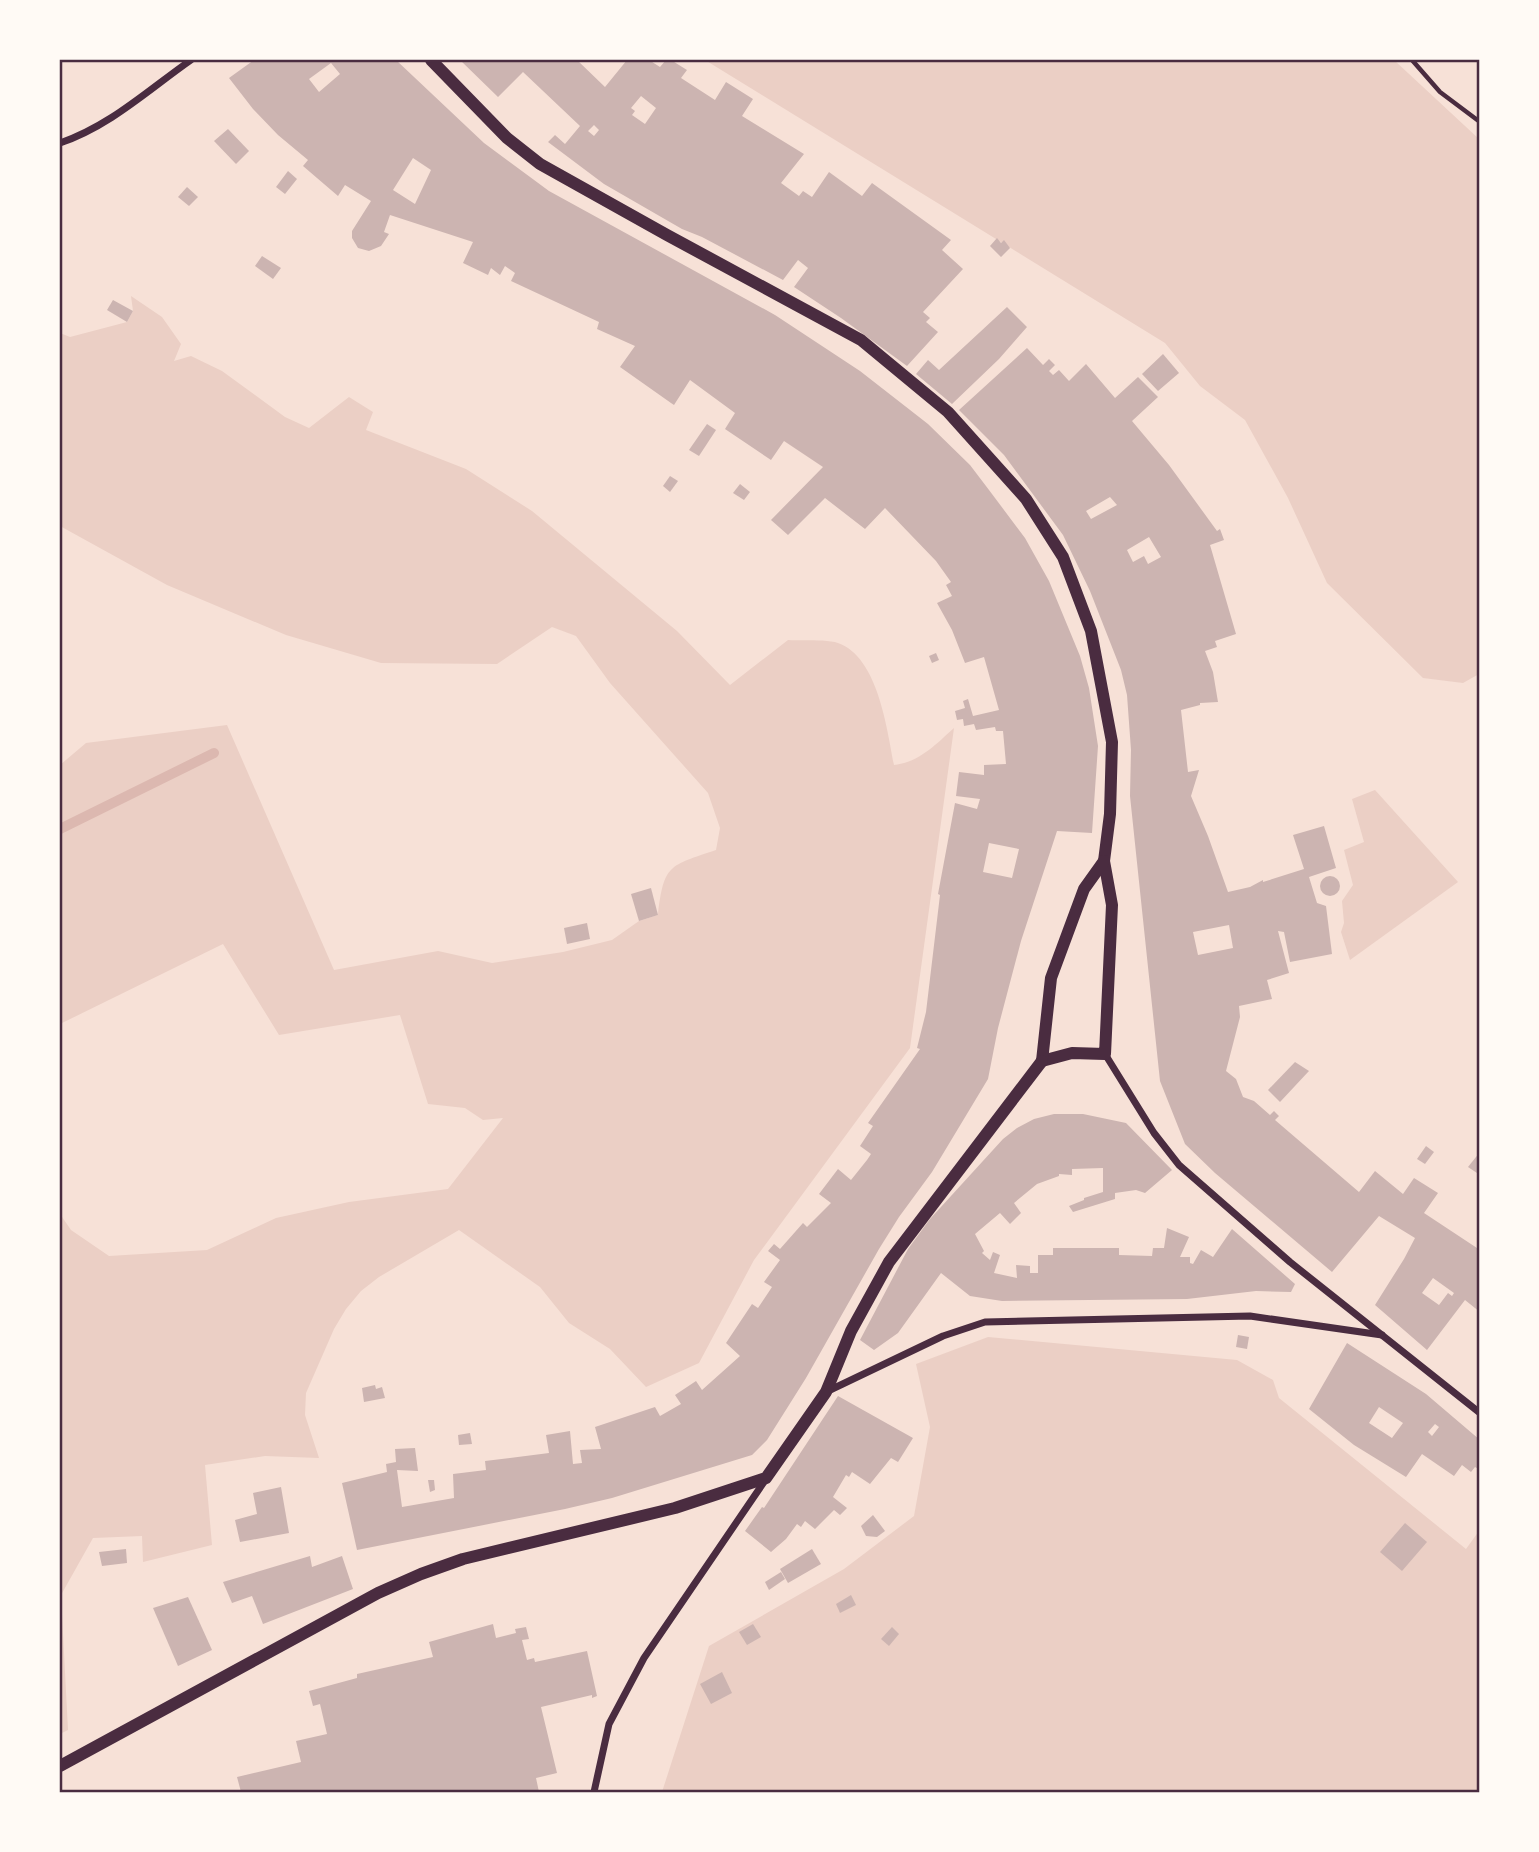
<svg xmlns="http://www.w3.org/2000/svg" width="1539" height="1852" font-family="Literata,serif">
<style>
.green{fill:#ebcfc5}
.lines{fill:none;stroke-linecap:round;stroke-linejoin:round}
.stream{stroke:#dcb8b0;stroke-width:10}
.building{fill:#ccb4b1;fill-rule:evenodd}
.path{stroke:#4a2c40;stroke-width:4.5}
.minor{stroke:#4a2c40;stroke-width:7}
.tertiary{stroke:#4a2c40;stroke-width:12}
.neatline{fill:none;stroke:#4a2c40;stroke-width:2.5}
</style>
<rect width="100%" height="100%" fill="#f7e1d7"/>
<!-- green -->
<g class="green">
<path d="M705,60h689l85,79v535l-16,9 -40,-5 -96,-95 -39,-85 -43,-78 -45,-34 -35,-43z"/>
<path d="M131,296l31,21 19,27 -7,17 17,-5 31,15 63,46 24,11 40,-31 24,15 -7,18 100,39 66,42 145,120 53,54 58,-45c13,1 38,-1 50,3 40,14 49,86 56,122 26,-3 42,-21 60,-37l-44,320 -156,212 -55,103 -53,24 -36,-38 -41,-26 -29,-36 -81,-57 -80,47 -18,14 -15,18 -12,20 -28,64 -1,22 14,43 -54,-2 -60,9 7,80 -69,17 -1,-26 -49,2 -32,57 7,135 -8,4v-520l11,16 38,26 98,-6 69,-32 73,-16 99,-13 55,-71 -20,2 -18,-12 -37,-4 -28,-89 -121,20 -56,-91 -163,80v-259l26,-22 141,-18 107,245 104,-19 54,12 71,-11 49,-12 27,-19 19,-6c6,-51 11,-49 58,-65l4,-22 -12,-35 -98,-110 -34,-47 -24,-9 -55,37 -116,-1 -95,-28 -119,-50 -107,-59v-193l10,4 57,-15 6,-11z"/>
<path d="M1375,790l83,92 -108,78 -9,-28 3,-9 -2,-22 11,-16 -9,-35 20,-8 -12,-43z"/>
<path d="M988,1337l249,23 36,20 6,18 187,151 13,-18v261h-817l47,-146 135,-77 70,-53 16,-89 -14,-63z"/>
</g>
<g class="lines">
<!-- stream -->
<path class="stream" d="M60,829l154,-76"/>
</g>
<!-- building -->
<g class="building">
<path d="M254,60h142l88,83 65,48 226,124 85,56 68,53 42,41 19,25 36,48 24,43 31,75 9,32 9,58 -6,87 -35,-2 -36,110 -23,87 -10,51 -56,93 -33,45 -20,32 -73,129 -39,62 -15,15 -140,43 -47,11 -208,41 -15,-67 45,-11 -1,-8 10,-2 -1,-13 20,-1 3,23 -21,-1 5,37 52,-9 -1,-24 33,-4 -1,-9 64,-8 -3,-18 24,-4 3,33 9,-1 -2,-13 21,-1 -6,-22 60,-20 5,9 21,-12 -6,-9 21,-14 6,9 38,-34 -14,-13 26,-39 6,4 14,-21 -8,-5 16,-22 -12,-9 6,-7 6,5 23,-26 4,4 24,-24 -12,-9 19,-25 13,11 16,-20 4,-6 -11,-8 13,-20 -5,-3 52,-74 -3,-1 9,-36 14,-117 -2,-1 17,-91 22,6 3,-10 -24,-3 3,-24 25,3v-10l22,-1 -3,-33h-7l-1,-4 -19,3 -2,-6 -10,2 -1,-7 -6,1 -2,-9 10,-3 -2,-7 5,-2 5,17 26,-6 -15,-53 -19,6 -13,-33 -15,-27 15,-7 -6,-11 5,-3 -15,-21 -51,-53 -20,21 -40,-31 -37,37 -17,-15 52,-53 -39,-26 -13,19 -46,-31 10,-16 -45,-33 -16,25 -3,-2 -51,-36 15,-21 -38,-17 2,-7 -88,-41 4,-8 -10,-7 -5,9 -9,-7 -3,7 -25,-12 10,-21 -83,-27 -6,17 5,2 -8,12 -12,5 -11,-3 -6,-10v-7l19,-30 -26,-16 -7,11 -35,-30 5,-6 -30,-25 -25,-26 -24,-31zM331,63l9,11 -21,18 -10,-13zM413,158l18,12 -16,34 -22,-14zM989,843l30,6 -7,29 -29,-6z"/>
<path d="M460,60h117l28,27 22,-27h22l11,7 6,-7h5l16,10 -6,8 34,22 11,-18 27,17 -11,17 62,38 -23,29 18,13 4,-5 9,6 17,-25 33,24 10,-13 79,57 -9,10 21,19 -40,43 7,6 -4,4 12,10 -31,34 -66,-48 -47,-31 14,-19 -10,-8 -15,20 -81,-43 -20,-8 -78,-45 -56,-42 7,-7 10,9 15,-18 -57,-54 -25,25zM641,96l15,12 -11,16 -13,-9 3,-4 -4,-3zM594,125l5,5 -5,6 -6,-5z"/>
<path d="M228,129l21,22 -13,13 -22,-23z"/>
<path d="M288,171l9,8 -12,15 -9,-7z"/>
<path d="M187,187l11,10 -9,9 -11,-9z"/>
<path d="M997,238l4,5 3,-3 6,8 -9,9 -11,-11z"/>
<path d="M262,256l19,12 -8,11 -18,-13z"/>
<path d="M113,300l20,11 -6,11 -20,-12z"/>
<path d="M1007,307l20,20 -28,32 -47,45 -36,-30 12,-14 11,10z"/>
<path d="M1027,348l16,17 6,-6 6,6 -6,6 4,4 6,-5 10,11 17,-17 29,34 23,-21 20,20 -26,24 37,44 48,66 3,-2 4,11 -14,5 26,89 -21,7 2,6 -12,4 8,21 5,30 -18,1v2l-19,5 7,62 11,-2 -8,26 17,40 20,56 22,-5 13,-7v2l41,-13 -11,-34 31,-9 12,42 -27,9 8,26 9,3 6,48 -42,8 -6,-30 -6,-1 11,42 -22,7 5,19 -33,7 1,11 -14,54 10,8 7,18 11,4 16,14 4,-4 5,5 -4,4 84,72 16,-21 28,23 11,-16 24,15 -14,20 56,37v62l-15,-12 -38,50 -52,-45 29,-46 11,-21 -36,-22 -47,56 -117,-99 -30,-29 -25,-63 -30,-285 1,-46 -4,-55 -6,-25 -31,-79 -27,-56 -59,-80 -45,-45zM1110,497l7,8 -26,14 -5,-8zM1149,537l12,20 -13,7 -4,-8 -11,6 -6,-12zM1229,925l4,23 -35,7 -5,-23zM1433,1278l21,15 -2,3 -4,-3 -9,12 -17,-12z"/>
<path d="M1163,354l16,19 -21,18 -16,-17z"/>
<path d="M707,424l9,6 -17,26 -10,-6z"/>
<path d="M670,476l8,5 -8,11 -7,-6z"/>
<path d="M740,484l10,8 -6,8 -11,-7z"/>
<path d="M936,653l3,7 -7,3 -3,-7z"/>
<circle cx="1330" cy="886" r="10"/>
<path d="M651,888l7,27 -19,6 -8,-27z"/>
<path d="M587,923l3,16 -23,5 -3,-16z"/>
<path d="M1295,1062l14,9 -29,31 -12,-12z"/>
<path d="M1054,1114h29l43,9 46,47 -27,23 -9,-3 -21,3v6l-42,13 -4,-6 15,-6v-2l19,-6v-24l-31,1v6l-13,-1v2l-22,8 -23,19 7,10 -11,11 -10,-11 -25,21 9,17 -2,2 8,7 3,-8 7,3 -6,18 23,5 -1,-13 14,1v7h8v-18h15v-7h66v7l33,1 1,-8h11l3,-20 22,9 -9,20h10v6l3,1 8,-14 12,7 19,-28 63,55 -4,8 -35,-1 -69,8 -185,2 -32,-5 -29,-23 -43,60 -24,17 -14,-10 48,-91 22,-30 73,-80 14,-11 17,-9z"/>
<path d="M1426,1146l8,6 -9,12 -8,-5z"/>
<path d="M1480,1152v19l-3,2 -9,-6z"/>
<path d="M1238,1335l11,2 -2,12 -11,-2z"/>
<path d="M1347,1343l79,51 54,46v30l-5,-3 -4,5 -9,-7 -8,11 -32,-22 -16,23 -52,-32 -45,-36zM1379,1407l24,16 -11,15 -23,-15zM1435,1424l4,3 -7,9 -4,-4z"/>
<path d="M375,1385l1,4 6,-2 3,11 -21,4 -2,-14z"/>
<path d="M838,1396l75,42 -15,24 -7,-4 -21,26 -18,-12 -3,5 -3,-2 -13,22 14,11 -7,7 -6,-5 -19,19 -10,-8 -4,6 -4,-3 -11,15 -15,13 -26,-21 17,-24 2,1z"/>
<path d="M470,1433l2,11 -13,1 -1,-10z"/>
<path d="M428,1480h6l1,10 -5,2z"/>
<path d="M281,1487l8,46 -49,9 -5,-22 22,-6 -4,-21z"/>
<path d="M873,1515l12,16 -8,6 -11,-1 -5,-10z"/>
<path d="M1405,1523l22,19 -25,29 -22,-19z"/>
<path d="M126,1549l1,14 -25,3 -3,-14z"/>
<path d="M812,1549l9,15 -33,19 -8,-14z"/>
<path d="M310,1556l2,11 30,-11 11,33 -90,35 -11,-28 -20,7 -9,-21z"/>
<path d="M781,1572l4,7 -16,11 -4,-8z"/>
<path d="M851,1595l5,10 -16,8 -4,-9z"/>
<path d="M188,1597l24,53 -34,16 -25,-58z"/>
<path d="M493,1624l3,14 20,-5 -1,-4 11,-2 3,12 -7,1 5,20 7,-2 1,4 52,-11 10,45 -5,2v-3l-51,12 16,66 -21,5 3,14h-298l-4,-15 64,-15 -5,-21 31,-7 -7,-30 -7,2 -4,-15 48,-13v-4l76,-17 -4,-15z"/>
<path d="M753,1624l8,13 -14,8 -8,-13z"/>
<path d="M892,1627l7,7 -10,12 -8,-7z"/>
<path d="M722,1672l10,21 -21,11 -11,-20z"/>
</g>
<g class="lines">
<!-- path -->
<path class="path" d="M1412,60l28,32 40,30"/>
<!-- minor -->
<g class="minor">
<path d="M60,143c50,-17 88,-53 131,-83"/>
<path d="M1105,1054l49,79 25,32 111,97 190,151"/>
<path d="M828,1391l115,-55 42,-14 265,-6 132,19"/>
<path d="M594,1792l15,-68 35,-66 122,-179"/>
</g>
<!-- tertiary -->
<g class="tertiary">
<path d="M431,60l76,78 33,26 127,71 194,105 87,72 78,87 37,58 28,74 21,111 -2,72 -6,47 8,44 -7,149 -33,-1 -30,8"/>
<path d="M1042,1061l9,-83 33,-89 20,-28"/>
<path d="M60,1766l318,-173 43,-19 42,-15 212,-51 91,-30 60,-86 25,-61 38,-69 153,-201"/>
</g>
</g>
<!-- border -->
<rect width="1539" height="1852" fill="none" stroke="#fffaf5" stroke-width="122"/>
<rect x="61" y="61" width="1417" height="1730" class="neatline"/>
</svg>
